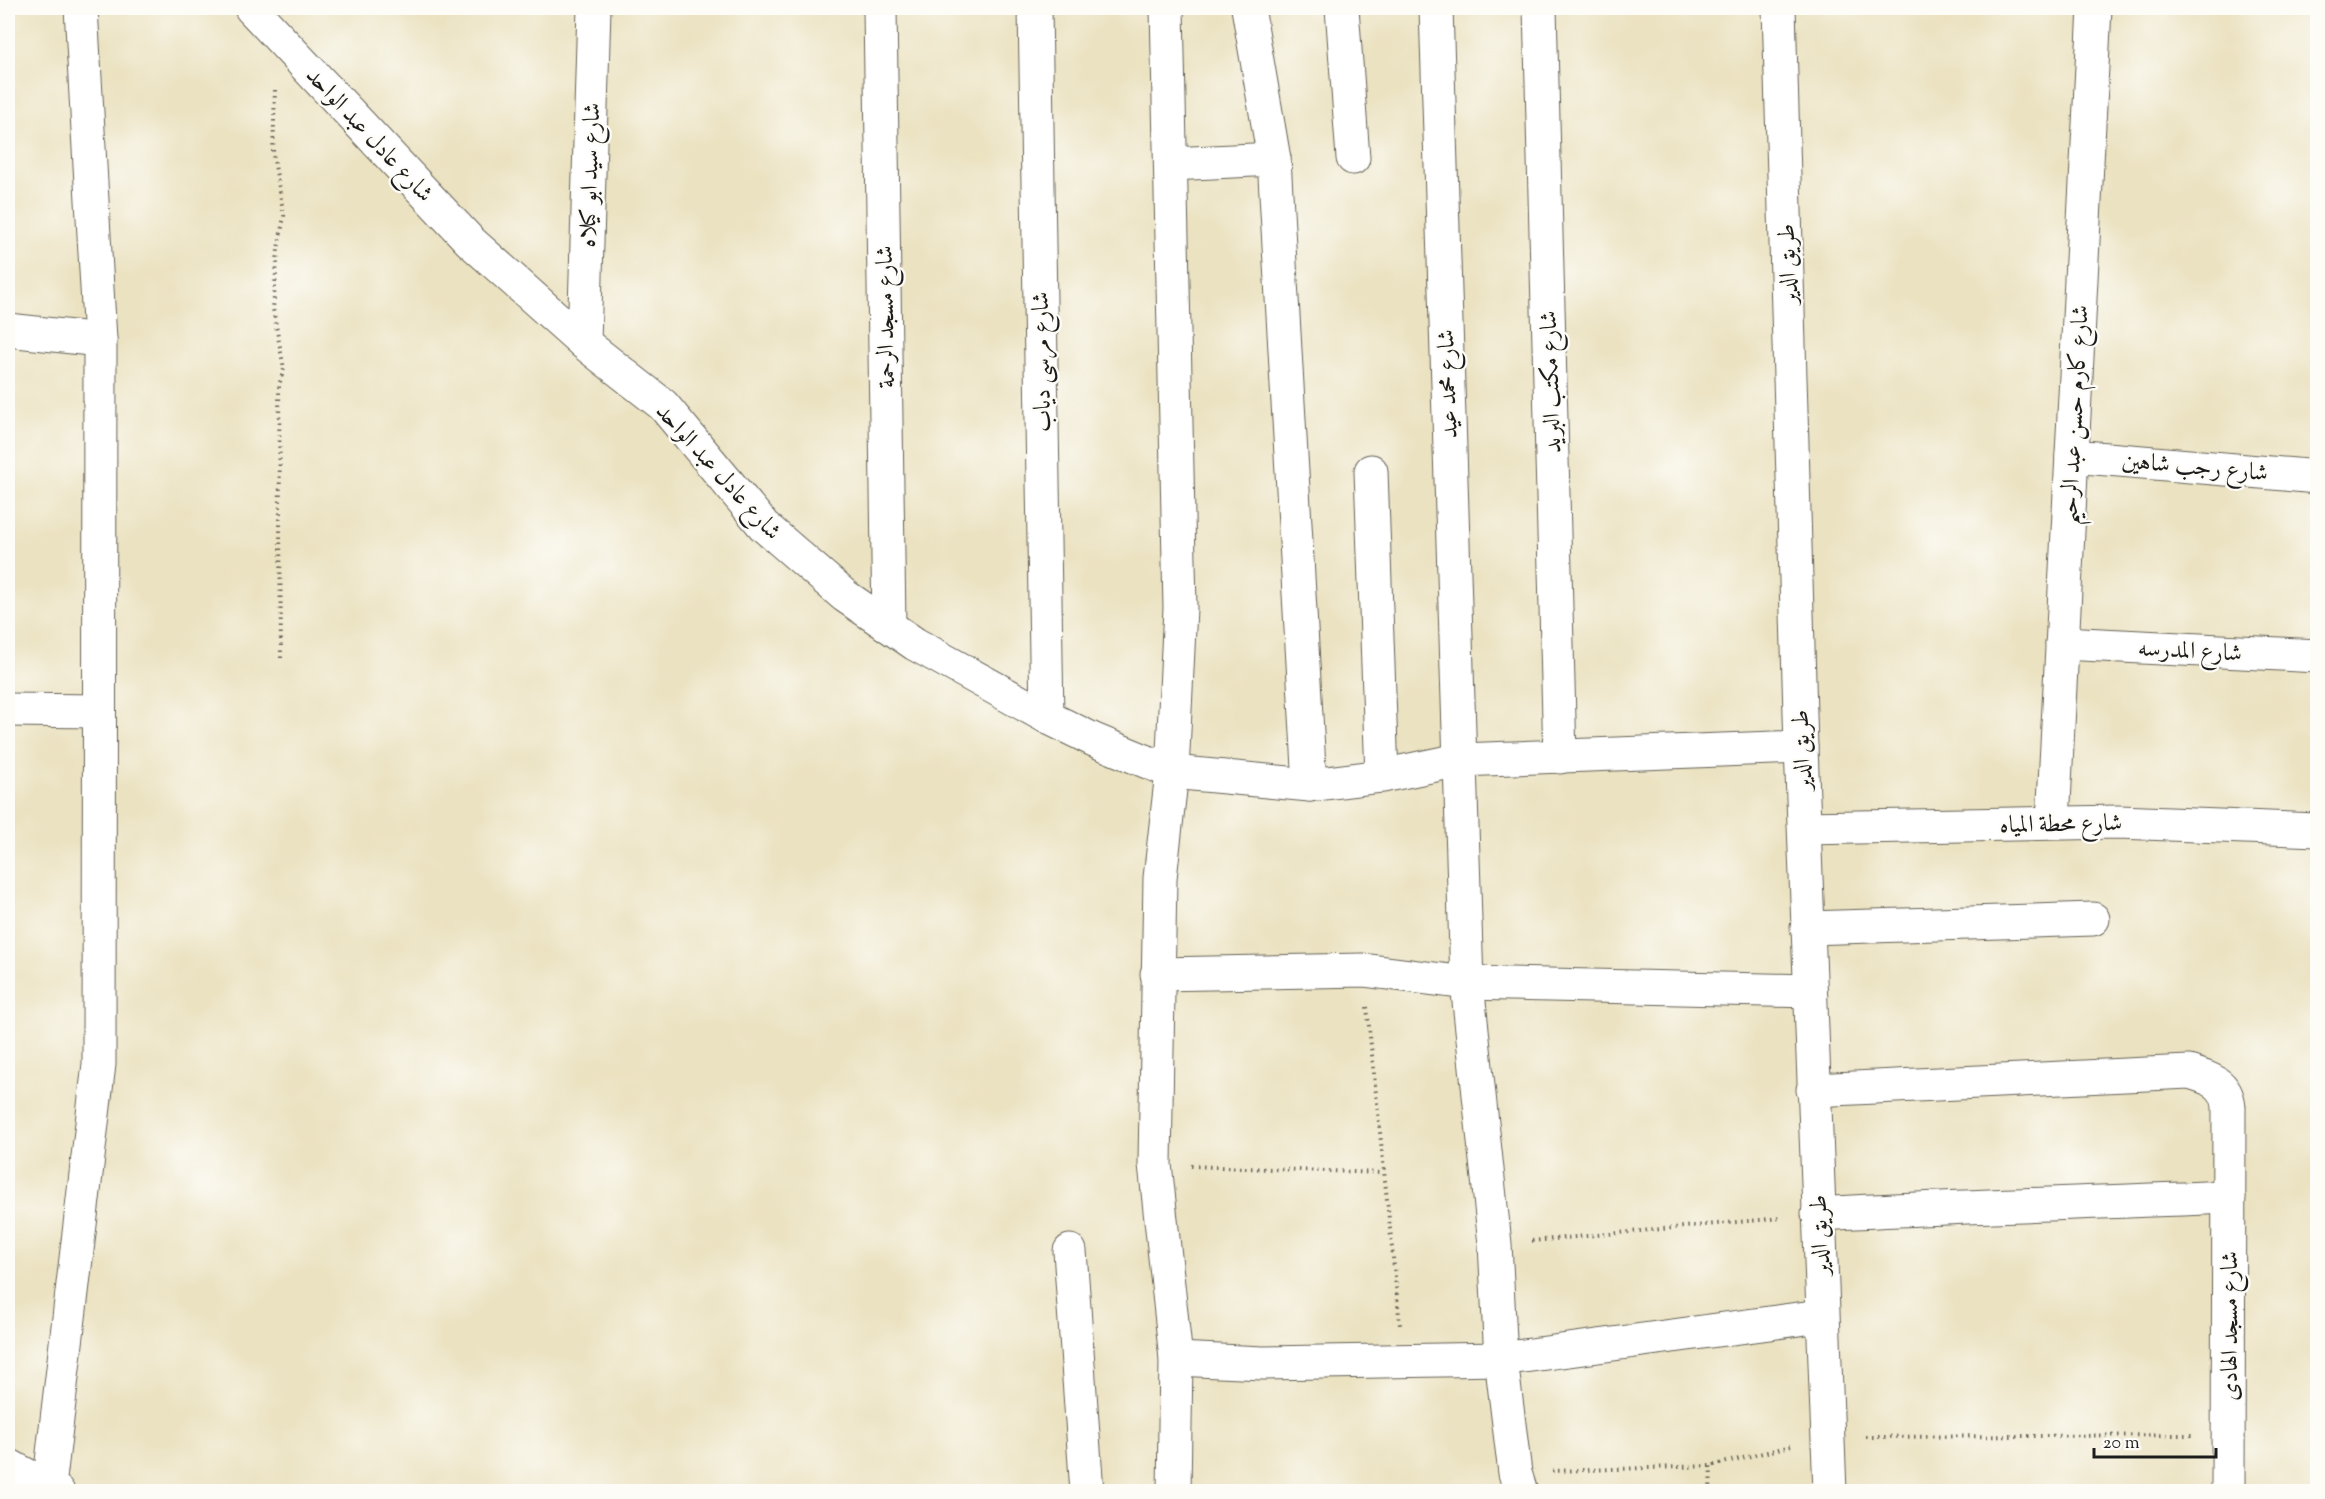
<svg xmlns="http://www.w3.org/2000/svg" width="2325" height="1499" font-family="'Sorts Mill Goudy',Amiri,serif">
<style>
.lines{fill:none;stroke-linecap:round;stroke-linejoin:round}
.minor-casing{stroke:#646156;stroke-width:35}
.path{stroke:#646156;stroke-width:4;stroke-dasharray:1.5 4.5;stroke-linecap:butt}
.minor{stroke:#fff;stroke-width:33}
.labels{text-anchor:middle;stroke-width:4.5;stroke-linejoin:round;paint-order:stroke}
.street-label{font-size:24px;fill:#1c1c1c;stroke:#fdfcf7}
</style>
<rect width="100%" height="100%" fill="#fdfcf7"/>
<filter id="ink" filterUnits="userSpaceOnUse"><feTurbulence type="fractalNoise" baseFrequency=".0167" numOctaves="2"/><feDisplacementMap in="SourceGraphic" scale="12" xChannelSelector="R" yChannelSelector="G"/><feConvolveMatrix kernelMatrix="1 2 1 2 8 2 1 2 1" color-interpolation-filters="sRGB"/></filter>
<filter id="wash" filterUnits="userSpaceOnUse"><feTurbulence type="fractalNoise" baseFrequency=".008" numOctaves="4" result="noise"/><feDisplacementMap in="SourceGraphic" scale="24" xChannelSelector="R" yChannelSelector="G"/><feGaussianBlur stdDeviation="1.35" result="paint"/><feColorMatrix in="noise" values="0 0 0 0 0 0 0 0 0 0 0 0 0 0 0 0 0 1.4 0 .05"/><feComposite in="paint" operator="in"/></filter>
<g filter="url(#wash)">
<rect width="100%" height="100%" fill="#ebe2c1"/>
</g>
<g filter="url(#ink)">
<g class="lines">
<!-- minor casing -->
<g class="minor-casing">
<g id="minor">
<path d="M251,8l219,233 114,102 79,62 101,121 81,70 70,48 132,73 47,23 78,32 138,13 72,-9 77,-16 342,-13"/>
<path d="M880,8l9,618"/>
<path d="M1035,8l12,709"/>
<path d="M1167,8l13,600 -8,164 -12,106 -5,286 21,195 -2,133"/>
<path d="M1248,8l26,151 36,626"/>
<path d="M1342,8l11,150"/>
<path d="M1436,8l31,975 28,261 6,115 14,114 6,19"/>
<path d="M1540,8l20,749"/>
<path d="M1779,8l22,739 29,745"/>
<path d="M1171,164l103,-5"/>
<path d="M8,330l92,10"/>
<path d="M584,343l10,-335"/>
<path d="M2072,456l246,21"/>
<path d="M1371,471l11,305"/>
<path d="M2062,643l256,13"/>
<path d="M8,710l91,1"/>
<path d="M2053,822l42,-814"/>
<path d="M1805,828l314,-6 199,8"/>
<path d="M1807,928l286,-9"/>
<path d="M1157,974l206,-4 104,13 343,8"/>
<path d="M1813,1090l376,-18c21,6 38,11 40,35l-1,385"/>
<path d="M1818,1214c137,-8 274,-11 411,-17"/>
<path d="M1070,1251l17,241"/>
<path d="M1176,1359l87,4 238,-4 320,-43"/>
<path d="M8,1465l50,27"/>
<path d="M49,1487l50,-423 1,-724 -19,-332"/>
</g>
</g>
<!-- path -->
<g class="path">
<path d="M275,90l-2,64 11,62 -6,33 -5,60 11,60 -5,16 2,275"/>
<path d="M1367,1007l33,318"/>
<path d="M1191,1166l191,7"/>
<path d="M1532,1241l249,-23"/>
<path d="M1866,1437l326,-2"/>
<path d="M1552,1471l159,-5 80,-20"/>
<path d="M1710,1492l1,-26"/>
</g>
<!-- minor -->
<use href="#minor" class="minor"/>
</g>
</g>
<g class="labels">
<!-- street labels -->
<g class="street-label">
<text transform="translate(370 134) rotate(47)" y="8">شارع عادل عبد الواحد</text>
<text transform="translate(589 175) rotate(-88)" y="8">شارع سيد ابو كيلاه</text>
<text transform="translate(1787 264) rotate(-92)" y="8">طريق الدير</text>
<text transform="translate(885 317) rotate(-91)" y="8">شارع مسجد الرحمة</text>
<text transform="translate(1041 362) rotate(-91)" y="8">شارع مرسى دياب</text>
<text transform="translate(1550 382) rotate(-92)" y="8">شارع مكتب البريد</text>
<text transform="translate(1447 384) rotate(-92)" y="8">شارع محمد عيد</text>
<text transform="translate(2074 415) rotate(-87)" y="8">شارع كارم حسن عبد الرحيم</text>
<text transform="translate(2195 466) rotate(5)" y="8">شارع رجب شاهين</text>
<text transform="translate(719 471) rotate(48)" y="8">شارع عادل عبد الواحد</text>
<text transform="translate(2190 650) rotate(3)" y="8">شارع المدرسه</text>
<text transform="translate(1801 750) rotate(-92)" y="8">طريق الدير</text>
<text transform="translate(2061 823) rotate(-1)" y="8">شارع محطة المياه</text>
<text transform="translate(1819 1235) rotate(-92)" y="8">طريق الدير</text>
<text transform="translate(2229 1326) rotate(-90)" y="8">شارع مسجد الهادى</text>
</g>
</g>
<!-- margin -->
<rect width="2325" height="1499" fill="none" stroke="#fdfcf7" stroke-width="30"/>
<!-- scale -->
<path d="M2094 1448v9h122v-9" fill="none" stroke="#1c1c1c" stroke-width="3"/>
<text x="2103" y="1448" font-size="18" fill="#1c1c1c" stroke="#fdfcf7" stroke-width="4.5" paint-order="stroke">20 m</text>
</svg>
